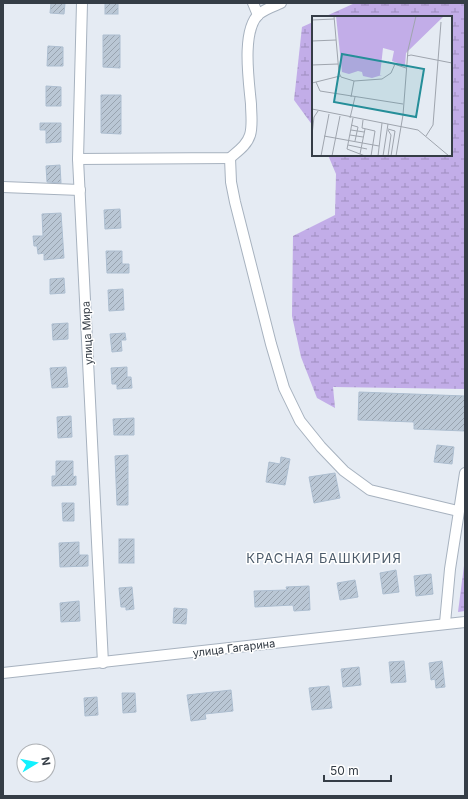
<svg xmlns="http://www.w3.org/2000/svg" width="468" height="799" font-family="Inter,sans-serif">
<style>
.wetland{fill:url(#wetland-marsh)}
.building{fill:url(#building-hatch);stroke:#adbed0}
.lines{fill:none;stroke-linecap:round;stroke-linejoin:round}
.minor-casing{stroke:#a7b2bf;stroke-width:12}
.minor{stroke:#fff;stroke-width:10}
.labels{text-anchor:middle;stroke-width:3;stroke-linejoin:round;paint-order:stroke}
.street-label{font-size:11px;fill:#353d46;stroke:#fff}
.quarter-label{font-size:13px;letter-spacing:1px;fill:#4b5a69;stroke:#fff}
.inset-road{fill:none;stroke:#9fa5ae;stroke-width:1}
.view{fill:#258e99;fill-opacity:0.15;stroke:#258e99;stroke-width:2}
.inset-edge{fill:none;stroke:#353d46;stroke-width:2}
</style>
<defs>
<pattern id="wetland-marsh" width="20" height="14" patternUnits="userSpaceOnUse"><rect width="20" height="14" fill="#c2ade8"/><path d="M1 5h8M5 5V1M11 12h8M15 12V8" fill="none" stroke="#9e8ebe"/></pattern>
<pattern id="building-hatch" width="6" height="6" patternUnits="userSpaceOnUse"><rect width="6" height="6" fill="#bac7d5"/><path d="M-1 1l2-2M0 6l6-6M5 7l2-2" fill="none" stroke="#98a3af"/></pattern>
</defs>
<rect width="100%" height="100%" fill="#e5ebf3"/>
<!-- wetland -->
<g class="wetland">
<path d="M355,3h110v386l-132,-2 2,21 -18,-10 -16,-41 -9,-41 1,-80 42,-21 1,-41 -8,-19h123v-138h-127z"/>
<path d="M313,22v104l-19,-26 8,-73z"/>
<path d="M465,558v53l-7,1z"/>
</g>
<!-- building -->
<g class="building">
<path d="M51,3h14l-1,11 -14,-1z"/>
<rect x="105" y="3" width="13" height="11"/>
<path d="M103,35h17v33l-17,-1z"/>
<path d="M48,46l15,1v19h-16z"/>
<path d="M46,86l15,1v19h-15z"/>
<path d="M101,95h20v39l-20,-1z"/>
<path d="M40,123h21v19l-15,1v-13h-6z"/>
<path d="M60,165l1,18 -14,-1 -1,-16z"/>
<path d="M120,209l1,19 -16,1 -1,-19z"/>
<path d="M61,213l3,45 -20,2v-7l-6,1 -1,-8h-3l-1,-10h10l-1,-22z"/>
<path d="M106,251h16v13h7v9h-22z"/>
<path d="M64,278l1,15 -15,1v-15z"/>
<path d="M123,289l1,21 -15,1 -1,-21z"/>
<path d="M68,323v16l-15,1 -1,-16z"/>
<path d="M125,333l1,7h-5l1,11 -10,1 -2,-18z"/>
<path d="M66,367l2,20 -16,1 -2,-20z"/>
<path d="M127,367v10h4l1,11 -15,1v-5h-5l-1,-16z"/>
<path d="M359,392l106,4v35l-51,-2v-7l-56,-2z"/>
<path d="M71,416l1,21 -14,1 -1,-21z"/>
<path d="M134,418v17h-20l-1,-16z"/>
<path d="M437,445l17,2 -2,17 -18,-2z"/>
<path d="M128,455v50h-11l-2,-49z"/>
<path d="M281,457l9,2 -5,26 -19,-3 3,-20 11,2z"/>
<path d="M56,461h17v16l3,-1v9l-24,1v-10h4z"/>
<path d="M335,473l5,25 -26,5 -5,-26z"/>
<path d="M62,503h12v18h-11z"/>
<rect x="119" y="539" width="15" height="24"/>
<path d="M79,542v13h9v11l-28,1 -1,-24z"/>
<path d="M396,570l3,22 -16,2 -3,-21z"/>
<path d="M431,574l2,20 -17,2 -2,-20z"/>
<path d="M355,580l3,17 -18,3 -3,-17z"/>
<path d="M309,586l1,24 -16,1 -1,-6 -38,2 -1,-16 33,-1 -1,-3z"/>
<path d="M132,587l2,22 -8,1v-3h-5l-2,-19z"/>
<path d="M79,601l1,20 -19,1 -1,-19z"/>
<path d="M174,608l13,1 -1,15 -13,-1z"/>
<path d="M404,661l2,21 -15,1 -2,-21z"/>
<path d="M442,661l3,26 -9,1 -1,-9 -4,1 -2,-17z"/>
<path d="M359,667l2,18 -18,2 -2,-18z"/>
<path d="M329,686l3,22 -20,2 -3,-22z"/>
<path d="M231,690l2,21 -28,3 1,5 -15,2 -4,-26z"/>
<path d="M122,693h13l1,19 -13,1z"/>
<path d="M97,697l1,18 -13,1 -1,-18z"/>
</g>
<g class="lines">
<!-- minor casing -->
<g class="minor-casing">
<g id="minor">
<path d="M82,3l-4,156 25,504"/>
<path d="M253,3l5,12"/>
<path d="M230,158l1,24 4,20 36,142 13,44 16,33 21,26 23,24 26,19 88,21"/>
<path d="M78,159l152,-1c8,-7 17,-13 20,-23 3,-10 1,-21 1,-31 -2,-22 -10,-74 8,-90 6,-5 15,-8 22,-11"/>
<path d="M3,187l77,3"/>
<path d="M445,623l5,-54 15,-96"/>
<path d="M3,673l462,-51"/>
</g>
</g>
<!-- minor -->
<use href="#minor" class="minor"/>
</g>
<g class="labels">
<!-- street labels -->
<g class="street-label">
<text transform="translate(87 333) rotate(-93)" y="4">улица Мира</text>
<text transform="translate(234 648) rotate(-7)" y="4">улица Гагарина</text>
</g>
<!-- quarter labels -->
<g class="quarter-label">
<text x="324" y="563">КРАСНАЯ БАШКИРИЯ</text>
</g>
</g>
<!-- overview -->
<g transform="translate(312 16)">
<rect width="140" height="140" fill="#e5ebf3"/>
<path d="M24,0h108l-38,37 -1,13 -13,-5 2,-10 -11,-3 -3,27h2l-10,3 -9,-2 -1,-4 -4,-1 -9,3 -7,-2z" fill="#c2ade8"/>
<path class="inset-road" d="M22,0l5,57 2,4 13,4 -3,16M0,4l22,-1M0,25l24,-1M95,40l4,-1 41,8M76,46l18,6M0,49l26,-1M42,65l28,-2 9,-6 4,-9M4,66l4,9 83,13M0,67l28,-7M0,93l106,21 31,26M38,102l5,-21M41,102l-6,31 13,5M51,104l-1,8 13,3 -4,25M39,109l7,2 -3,14M76,113l7,2 -4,25M39,114l13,2M0,119l2,-18 4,-6M38,119l13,2M12,120l55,10M114,120l7,-11 8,-103M36,129l19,4M9,140l8,-42M20,140l8,-40M53,140l-5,-2 5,-25M66,140l4,-33M71,140l5,-32M76,140l3,-21 -3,-5M84,140l7,-41 5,-65 8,-34"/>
<path class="view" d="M30,38l82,15 -8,48 -82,-15z"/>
<rect width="140" height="140" class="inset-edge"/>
</g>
<!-- border -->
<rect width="468" height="799" fill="none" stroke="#353d46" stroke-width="8"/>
<!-- north arrow -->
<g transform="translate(36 763) rotate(80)"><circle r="19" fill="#ffffff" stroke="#aeb1b5"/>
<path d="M0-3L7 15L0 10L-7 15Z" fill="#11f1fe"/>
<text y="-6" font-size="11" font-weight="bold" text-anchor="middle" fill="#353d46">N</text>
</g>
<!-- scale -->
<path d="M324 775v6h67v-6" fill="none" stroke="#353d46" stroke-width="2"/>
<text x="330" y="775" font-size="12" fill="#353d46" stroke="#ffffff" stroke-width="3" paint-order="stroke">50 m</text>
</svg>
